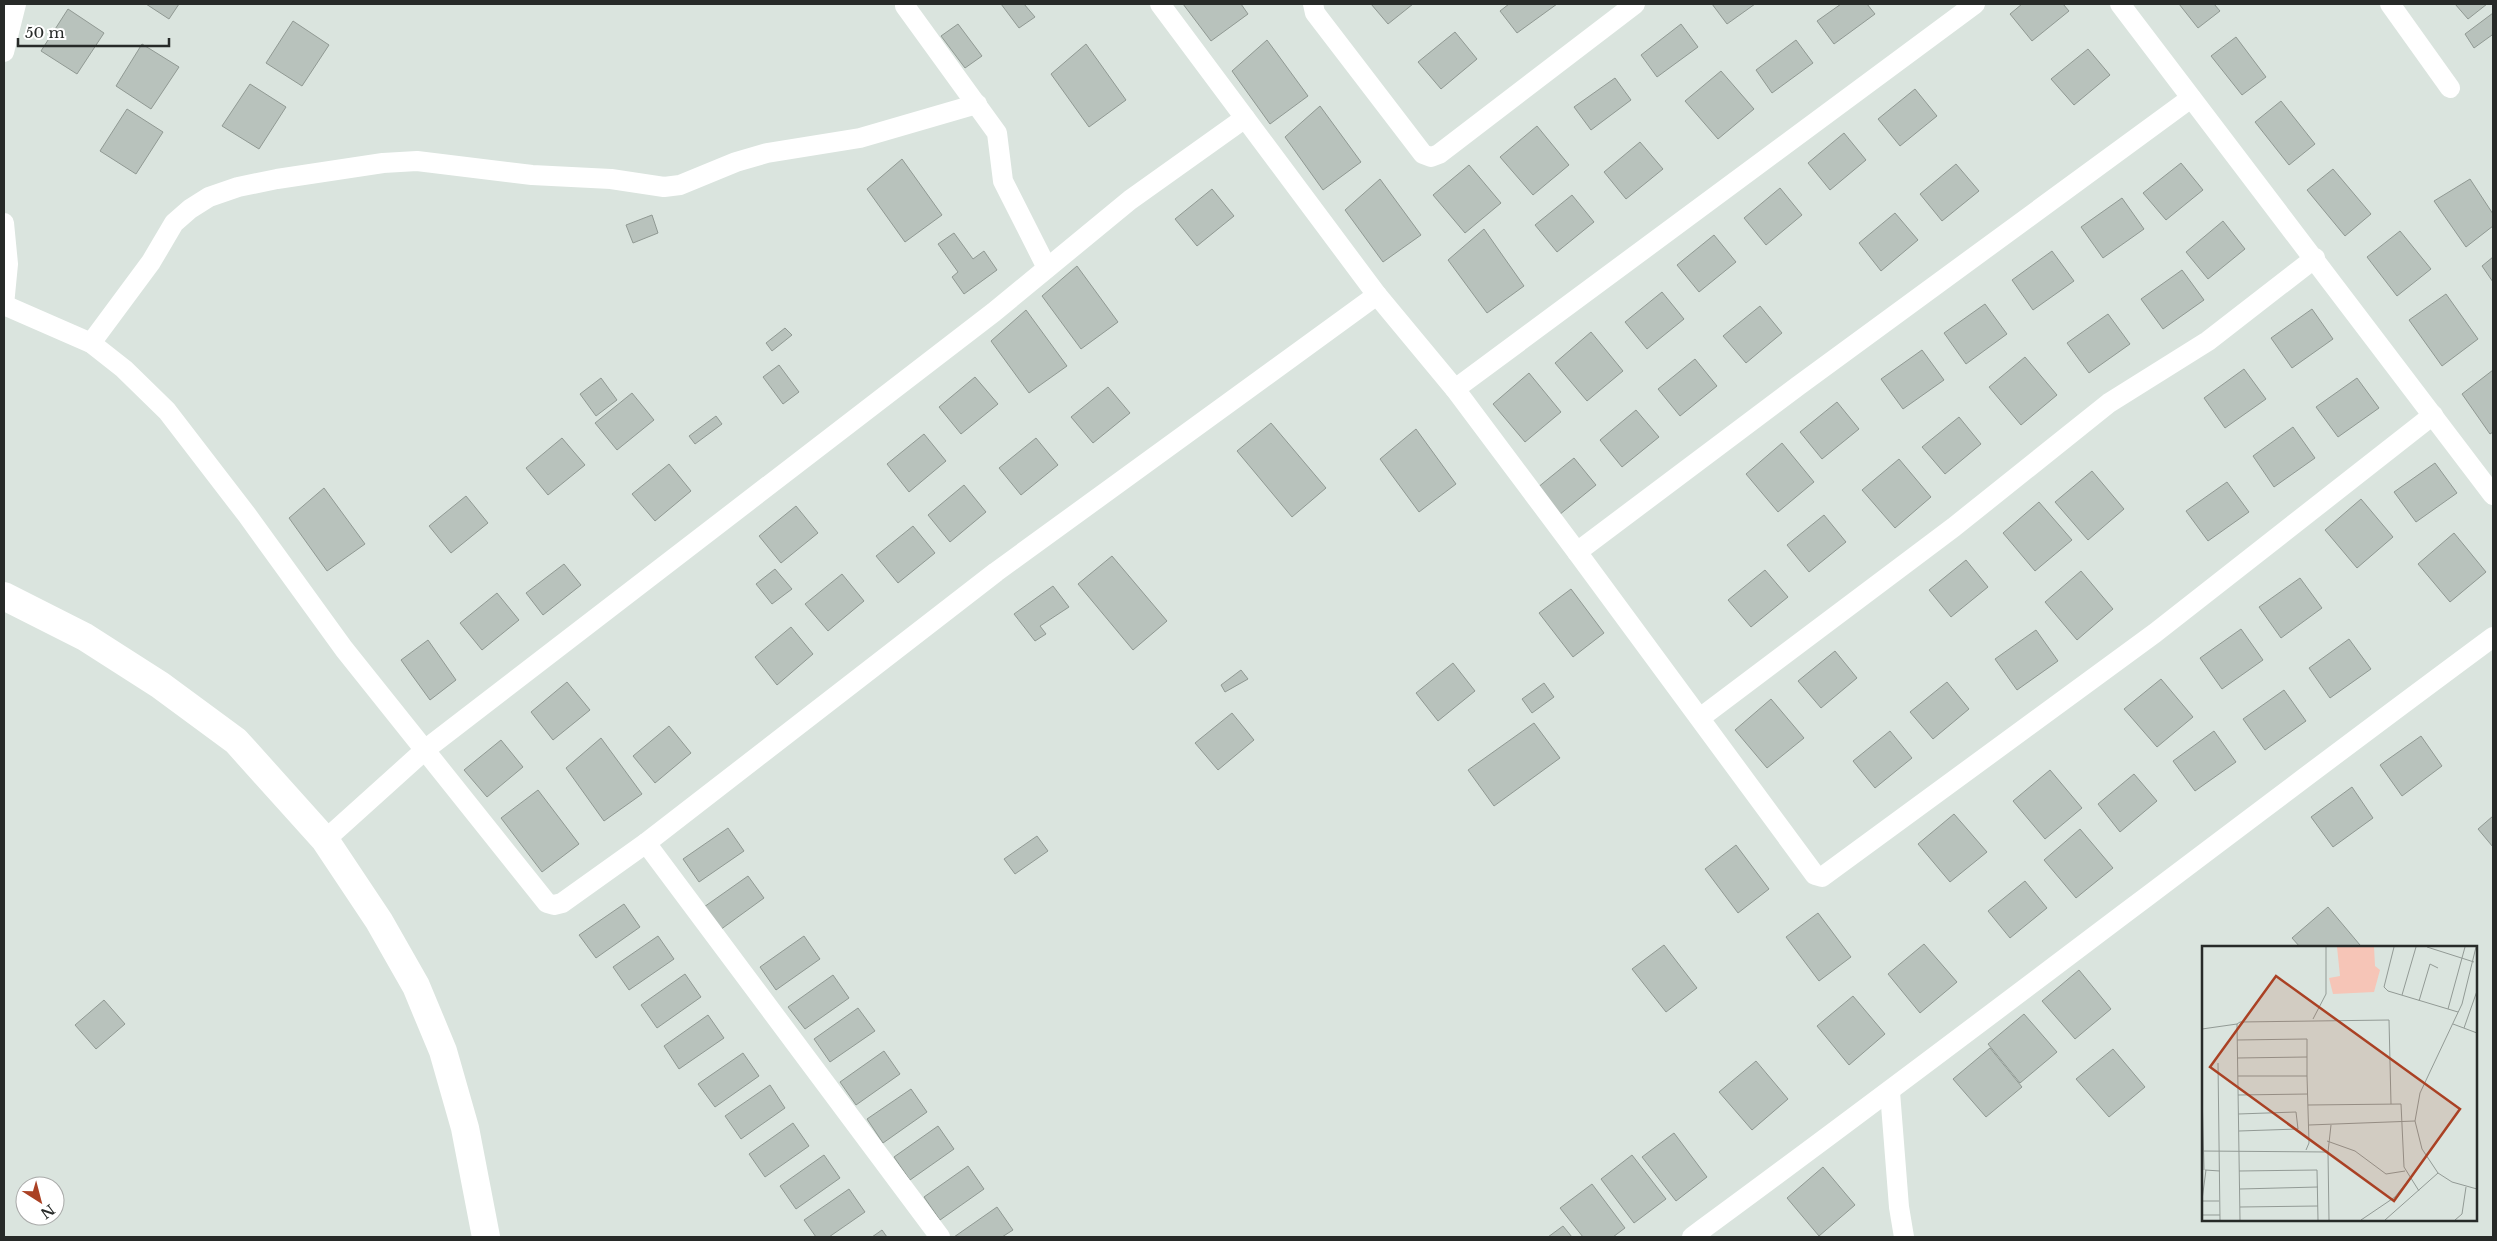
<svg xmlns="http://www.w3.org/2000/svg" width="2497" height="1241" font-family="'Libre Baskerville',serif">
<style>
.building{fill:#b8c2bc;stroke:#909993}
.lines{fill:none;stroke-linecap:round;stroke-linejoin:round}
.street{stroke:#fff;stroke-width:20}
.secondary{stroke:#fff;stroke-width:28}
.inset-road{fill:none;stroke:#929a95;stroke-width:1}
.view{fill:#aa4124;fill-opacity:0.15;stroke:#aa4124;stroke-width:2.5}
.inset-edge{fill:none;stroke:#272a28;stroke-width:2.5}
</style>
<rect width="100%" height="100%" fill="#dae4de"/>
<!-- building -->
<g class="building">
<path d="M146,4h33l-10,15z"/>
<path d="M1001,4h23l11,13 -16,11z"/>
<path d="M1183,4h58l7,10 -37,27z"/>
<path d="M1371,4h42l-25,20z"/>
<path d="M1509,4h48l-40,29 -17,-22z"/>
<path d="M1712,4h43l-28,20z"/>
<path d="M1841,4h26l8,10 -41,30 -17,-23z"/>
<path d="M2022,4h41l6,7 -37,30 -22,-27z"/>
<path d="M2179,4h35l6,7 -22,17z"/>
<path d="M2455,4h32l-19,15z"/>
<path d="M68,9l36,24 -27,41 -36,-23z"/>
<path d="M2493,13v24l-1,-2 -18,13 -9,-14z"/>
<path d="M293,21l36,24 -27,41 -36,-23z"/>
<path d="M958,24l24,32 -17,12 -24,-32z"/>
<path d="M1681,24l17,23 -41,30 -16,-22z"/>
<path d="M1455,32l22,27 -36,30 -23,-27z"/>
<path d="M2236,37l30,40 -24,18 -31,-39z"/>
<path d="M1267,40l41,56 -38,28 -38,-53z"/>
<path d="M1796,40l17,23 -41,30 -16,-23z"/>
<path d="M142,44l37,23 -28,42 -35,-23z"/>
<path d="M1086,44l40,56 -37,27 -38,-53z"/>
<path d="M2088,49l22,26 -36,30 -23,-26z"/>
<path d="M1721,71l33,38 -36,30 -33,-38z"/>
<path d="M1615,78l16,22 -40,30 -17,-23z"/>
<path d="M250,84l36,23 -27,42 -37,-23z"/>
<path d="M1915,89l22,27 -37,30 -22,-27z"/>
<path d="M2281,101l34,43 -26,21 -34,-43z"/>
<path d="M1320,106l41,56 -38,28 -38,-53z"/>
<path d="M127,109l36,23 -27,42 -36,-23z"/>
<path d="M1537,126l32,39 -36,30 -33,-38z"/>
<path d="M1844,133l22,27 -36,30 -22,-27z"/>
<path d="M1640,142l23,27 -37,30 -22,-27z"/>
<path d="M902,159l40,56 -37,27 -38,-53z"/>
<path d="M2181,163l22,27 -37,30 -23,-27z"/>
<path d="M1956,164l23,27 -37,30 -22,-27z"/>
<path d="M1469,165l32,38 -36,30 -32,-38z"/>
<path d="M2333,169l38,45 -26,22 -38,-46z"/>
<path d="M1380,179l41,56 -38,27 -38,-52z"/>
<path d="M2470,179l23,35v12l-27,21 -32,-46z"/>
<path d="M1780,188l22,27 -36,30 -22,-27z"/>
<path d="M1212,189l22,27 -37,30 -22,-27z"/>
<path d="M1572,195l22,27 -37,30 -22,-27z"/>
<path d="M2122,198l22,31 -41,29 -22,-31z"/>
<path d="M1895,213l23,27 -37,31 -22,-28z"/>
<path d="M652,215l6,18 -25,10 -7,-18z"/>
<path d="M2223,221l22,28 -37,30 -22,-27z"/>
<path d="M1484,229l40,57 -37,27 -39,-53z"/>
<path d="M2400,231l31,38 -34,27 -30,-39z"/>
<path d="M954,233l19,26 11,-8 13,19 -33,24 -12,-17 6,-5 -20,-28z"/>
<path d="M1714,235l22,27 -37,30 -22,-27z"/>
<path d="M2052,251l22,30 -41,29 -21,-30z"/>
<path d="M2493,257v25l-11,-16z"/>
<path d="M1077,266l41,56 -37,27 -39,-53z"/>
<path d="M2182,270l22,30 -41,29 -22,-30z"/>
<path d="M1662,292l22,27 -37,30 -22,-27z"/>
<path d="M2446,294l32,45 -36,27 -33,-46z"/>
<path d="M1985,304l22,30 -41,30 -22,-31z"/>
<path d="M1760,306l22,27 -36,30 -23,-27z"/>
<path d="M2312,309l21,30 -41,29 -21,-30z"/>
<path d="M1026,310l41,56 -38,27 -38,-52z"/>
<path d="M2108,314l22,30 -41,29 -22,-30z"/>
<path d="M785,328l7,7 -20,16 -6,-8z"/>
<path d="M1591,332l32,39 -36,30 -32,-38z"/>
<path d="M1922,350l22,30 -41,29 -22,-30z"/>
<path d="M2025,357l32,38 -36,30 -32,-38z"/>
<path d="M1695,359l22,27 -37,30 -22,-27z"/>
<path d="M779,365l20,27 -16,12 -20,-27z"/>
<path d="M2244,369l22,30 -41,29 -21,-30z"/>
<path d="M2493,370v62l-3,2 -28,-40z"/>
<path d="M1529,373l32,39 -36,30 -32,-38z"/>
<path d="M975,377l23,27 -37,30 -22,-27z"/>
<path d="M601,378l16,22 -21,16 -16,-22z"/>
<path d="M2357,378l22,30 -41,29 -22,-30z"/>
<path d="M1108,387l22,26 -37,30 -22,-26z"/>
<path d="M632,393l22,27 -37,30 -22,-27z"/>
<path d="M1837,402l22,27 -37,30 -22,-27z"/>
<path d="M1636,410l23,27 -37,30 -22,-27z"/>
<path d="M716,416l6,8 -27,20 -6,-8z"/>
<path d="M1959,417l22,27 -36,30 -23,-27z"/>
<path d="M1271,423l55,65 -34,29 -55,-66z"/>
<path d="M2293,427l22,31 -41,29 -21,-31z"/>
<path d="M1416,429l40,55 -37,28 -39,-53z"/>
<path d="M924,434l22,27 -37,31 -22,-28z"/>
<path d="M562,438l23,27 -37,30 -22,-27z"/>
<path d="M1036,438l22,27 -37,30 -22,-27z"/>
<path d="M1782,443l32,39 -36,30 -32,-38z"/>
<path d="M1574,458l22,27 -37,30 -22,-27z"/>
<path d="M1899,459l32,38 -36,31 -33,-38z"/>
<path d="M2435,463l22,30 -41,29 -22,-30z"/>
<path d="M669,464l22,27 -36,30 -23,-27z"/>
<path d="M2092,471l32,38 -36,31 -33,-38z"/>
<path d="M2227,482l22,30 -41,29 -22,-30z"/>
<path d="M964,485l22,27 -36,30 -22,-27z"/>
<path d="M324,488l41,56 -38,27 -38,-53z"/>
<path d="M466,496l22,27 -37,30 -22,-27z"/>
<path d="M2361,499l32,38 -36,31 -32,-38z"/>
<path d="M2039,502l33,38 -37,31 -32,-38z"/>
<path d="M796,506l22,27 -37,30 -22,-27z"/>
<path d="M1824,515l22,27 -37,30 -22,-27z"/>
<path d="M913,526l22,27 -37,30 -22,-27z"/>
<path d="M2454,533l32,39 -36,30 -32,-38z"/>
<path d="M1112,556l55,65 -34,29 -55,-66z"/>
<path d="M1966,560l22,27 -37,30 -22,-27z"/>
<path d="M564,564l17,21 -38,30 -17,-22z"/>
<path d="M775,569l17,20 -20,15 -16,-20z"/>
<path d="M1765,570l23,27 -37,30 -23,-27z"/>
<path d="M2081,571l32,38 -36,31 -32,-38z"/>
<path d="M842,574l22,27 -36,30 -23,-27z"/>
<path d="M2300,578l22,30 -41,30 -22,-31z"/>
<path d="M1053,586l16,21 -29,19 6,8 -11,7 -21,-27z"/>
<path d="M1571,589l33,44 -31,24 -34,-44z"/>
<path d="M497,593l22,27 -37,30 -22,-27z"/>
<path d="M791,627l22,27 -36,31 -22,-28z"/>
<path d="M2241,629l22,31 -41,29 -22,-31z"/>
<path d="M2036,630l22,31 -41,29 -22,-31z"/>
<path d="M2349,639l22,30 -41,29 -21,-30z"/>
<path d="M428,640l28,40 -26,20 -29,-40z"/>
<path d="M1835,651l22,27 -36,30 -23,-27z"/>
<path d="M1453,663l22,28 -37,30 -22,-28z"/>
<path d="M1241,670l7,9 -23,13 -4,-7z"/>
<path d="M2161,679l32,38 -36,30 -33,-38z"/>
<path d="M567,682l23,28 -37,30 -22,-28z"/>
<path d="M1947,682l22,27 -36,30 -23,-27z"/>
<path d="M1544,683l10,14 -22,16 -10,-14z"/>
<path d="M2284,690l22,31 -41,29 -22,-31z"/>
<path d="M1771,699l33,39 -37,30 -32,-38z"/>
<path d="M1232,713l22,27 -36,30 -23,-27z"/>
<path d="M1534,723l26,35 -66,48 -26,-36z"/>
<path d="M669,726l22,27 -36,30 -22,-27z"/>
<path d="M1890,731l22,27 -37,30 -22,-27z"/>
<path d="M2214,731l22,31 -41,29 -22,-30z"/>
<path d="M2421,736l21,30 -40,30 -22,-31z"/>
<path d="M601,738l41,56 -38,27 -38,-53z"/>
<path d="M501,740l22,27 -36,30 -23,-27z"/>
<path d="M2050,770l32,38 -37,31 -32,-38z"/>
<path d="M2134,774l23,27 -37,31 -22,-28z"/>
<path d="M2352,787l21,31 -40,29 -22,-30z"/>
<path d="M538,790l41,54 -37,28 -41,-54z"/>
<path d="M1954,814l33,38 -37,30 -32,-38z"/>
<path d="M2493,816v31l-15,-18z"/>
<path d="M728,828l16,23 -45,31 -16,-23z"/>
<path d="M2080,829l33,39 -37,30 -32,-38z"/>
<path d="M1037,836l11,15 -33,23 -11,-15z"/>
<path d="M1736,845l33,44 -31,24 -33,-44z"/>
<path d="M748,876l16,22 -44,32 -16,-23z"/>
<path d="M2025,881l22,27 -37,30 -22,-27z"/>
<path d="M624,904l16,23 -44,31 -17,-23z"/>
<path d="M2328,907l32,38 -2,2h-58l-8,-9z"/>
<path d="M1818,913l33,44 -32,24 -33,-44z"/>
<path d="M658,936l16,23 -45,31 -16,-23z"/>
<path d="M804,936l16,23 -44,31 -16,-23z"/>
<path d="M1924,944l33,38 -37,31 -32,-39z"/>
<path d="M1664,945l33,43 -31,24 -34,-43z"/>
<path d="M2079,970l32,39 -36,30 -33,-38z"/>
<path d="M685,974l16,23 -44,31 -16,-23z"/>
<path d="M833,975l16,23 -44,31 -17,-22z"/>
<path d="M1853,996l32,38 -36,31 -32,-39z"/>
<path d="M104,1000l21,24 -29,25 -21,-24z"/>
<path d="M858,1008l17,23 -45,31 -16,-23z"/>
<path d="M2024,1014l33,38 -37,31 -32,-39z"/>
<path d="M708,1015l16,23 -45,31 -15,-23z"/>
<path d="M1990,1048l32,39 -36,30 -33,-38z"/>
<path d="M2113,1049l32,38 -36,30 -33,-38z"/>
<path d="M884,1051l16,23 -44,31 -16,-23z"/>
<path d="M743,1053l16,23 -44,31 -17,-23z"/>
<path d="M1756,1061l32,38 -36,31 -33,-38z"/>
<path d="M770,1085l15,23 -44,31 -16,-23z"/>
<path d="M911,1089l16,23 -44,31 -16,-24z"/>
<path d="M793,1123l16,23 -44,31 -16,-23z"/>
<path d="M938,1126l16,23 -44,31 -16,-23z"/>
<path d="M1674,1133l33,44 -31,24 -34,-44z"/>
<path d="M824,1155l16,23 -44,31 -16,-23z"/>
<path d="M1632,1155l34,44 -32,24 -33,-44z"/>
<path d="M968,1166l16,23 -44,31 -16,-23z"/>
<path d="M1823,1167l32,38 -36,31 -32,-38z"/>
<path d="M1592,1184l33,44 -12,9h-30l-23,-29z"/>
<path d="M849,1189l16,23 -36,25h-13l-12,-17z"/>
<path d="M997,1207l16,23 -11,7h-48z"/>
<path d="M1563,1226l9,11h-24z"/>
<path d="M882,1230l5,7h-15z"/>
</g>
<g class="lines">
<!-- street -->
<g class="street">
<path d="M1160,4l217,291 78,94 122,163 221,-166 393,-288"/>
<path d="M1313,4l2,9 108,141 8,3 8,-3 196,-150"/>
<path d="M2120,4l373,491"/>
<path d="M2390,4l60,84"/>
<path d="M905,6l92,127 6,48 44,87"/>
<path d="M4,52l12,-48"/>
<path d="M4,223l4,41 -4,41"/>
<path d="M4,305l87,38 33,26 43,42 80,104 97,134 203,254 7,2 8,-2 84,-60 350,-271 381,-277"/>
<path d="M91,343l60,-81 23,-39 16,-14 19,-12 29,-10 39,-8 106,-16 34,-2 115,14 79,4 53,8 16,-2 56,-23 31,-9 93,-15 117,-34"/>
<path d="M1455,389l520,-385"/>
<path d="M1577,552l238,323 7,2 333,-244 278,-218"/>
<path d="M1700,718l254,-191 155,-124 99,-62 107,-83"/>
<path d="M325,840l101,-91 568,-437 136,-112 115,-82"/>
<path d="M646,843l294,394"/>
<path d="M1890,1092l9,115 5,30"/>
<path d="M1692,1237c269,-197 533,-402 801,-600"/>
</g>
<!-- secondary -->
<path class="secondary" d="M4,596l81,41 75,48 76,56 89,99 54,81 37,65 27,65 22,77 21,109"/>
</g>
<!-- overview -->
<g transform="translate(2202 946)">
<rect width="275" height="275" fill="#dae4de"/>
<path d="M135,1h37l1,19 5,4 -6,22 -41,2 -4,-16 11,-2z" fill="#f6c5b7"/>
<path class="inset-road" d="M192,1l-10,40 4,4 70,21M225,1l47,15M274,1l-14,57 -42,89 -5,28 7,28 16,24 14,9 25,7M200,49l14,-48M217,55l11,-37 8,4M246,63l17,-62M111,73l13,-25v-47M251,78l24,9M262,82l13,-37M0,83l35,-5M35,94l70,-1v37M35,112l70,-1M16,117l2,157M36,130h69l2,67 -3,7M0,146l2,78M36,149l70,-1M106,159l93,-1 3,63 15,24M36,168l58,-2 2,17 -59,2M107,179l106,-4M125,195l28,10 31,23 19,-3M0,205l126,1 1,68M126,206l3,-27M3,224l15,1M37,225l78,-1 1,50M38,243l78,-2M0,254l4,-30M0,255h17M38,261l78,-1M0,269h18M38,274l-3,-196 3,-2 149,-2 2,84M159,274l34,-23 15,-19M183,274l53,-47M253,274l7,-6 4,-27"/>
<path class="view" d="M74,30l184,133 -66,92 -184,-134z"/>
<rect width="275" height="275" class="inset-edge"/>
</g>
<!-- border -->
<rect width="2497" height="1241" fill="none" stroke="#272a28" stroke-width="10"/>
<!-- north arrow -->
<g transform="translate(40 1201) rotate(144)"><circle r="24" fill="#ffffff" stroke="#a9aaa9"/>
<path d="M0-4L9 19L0 12L-9 19Z" fill="#aa4124"/>
<text y="-8" font-size="14" font-weight="bold" text-anchor="middle" fill="#272a28">N</text>
</g>
<!-- scale -->
<path d="M18 38v8h151v-8" fill="none" stroke="#272a28" stroke-width="2.5"/>
<text x="25" y="38" font-size="15" fill="#272a28" stroke="#ffffff" stroke-width="4" paint-order="stroke">50 m</text>
</svg>
